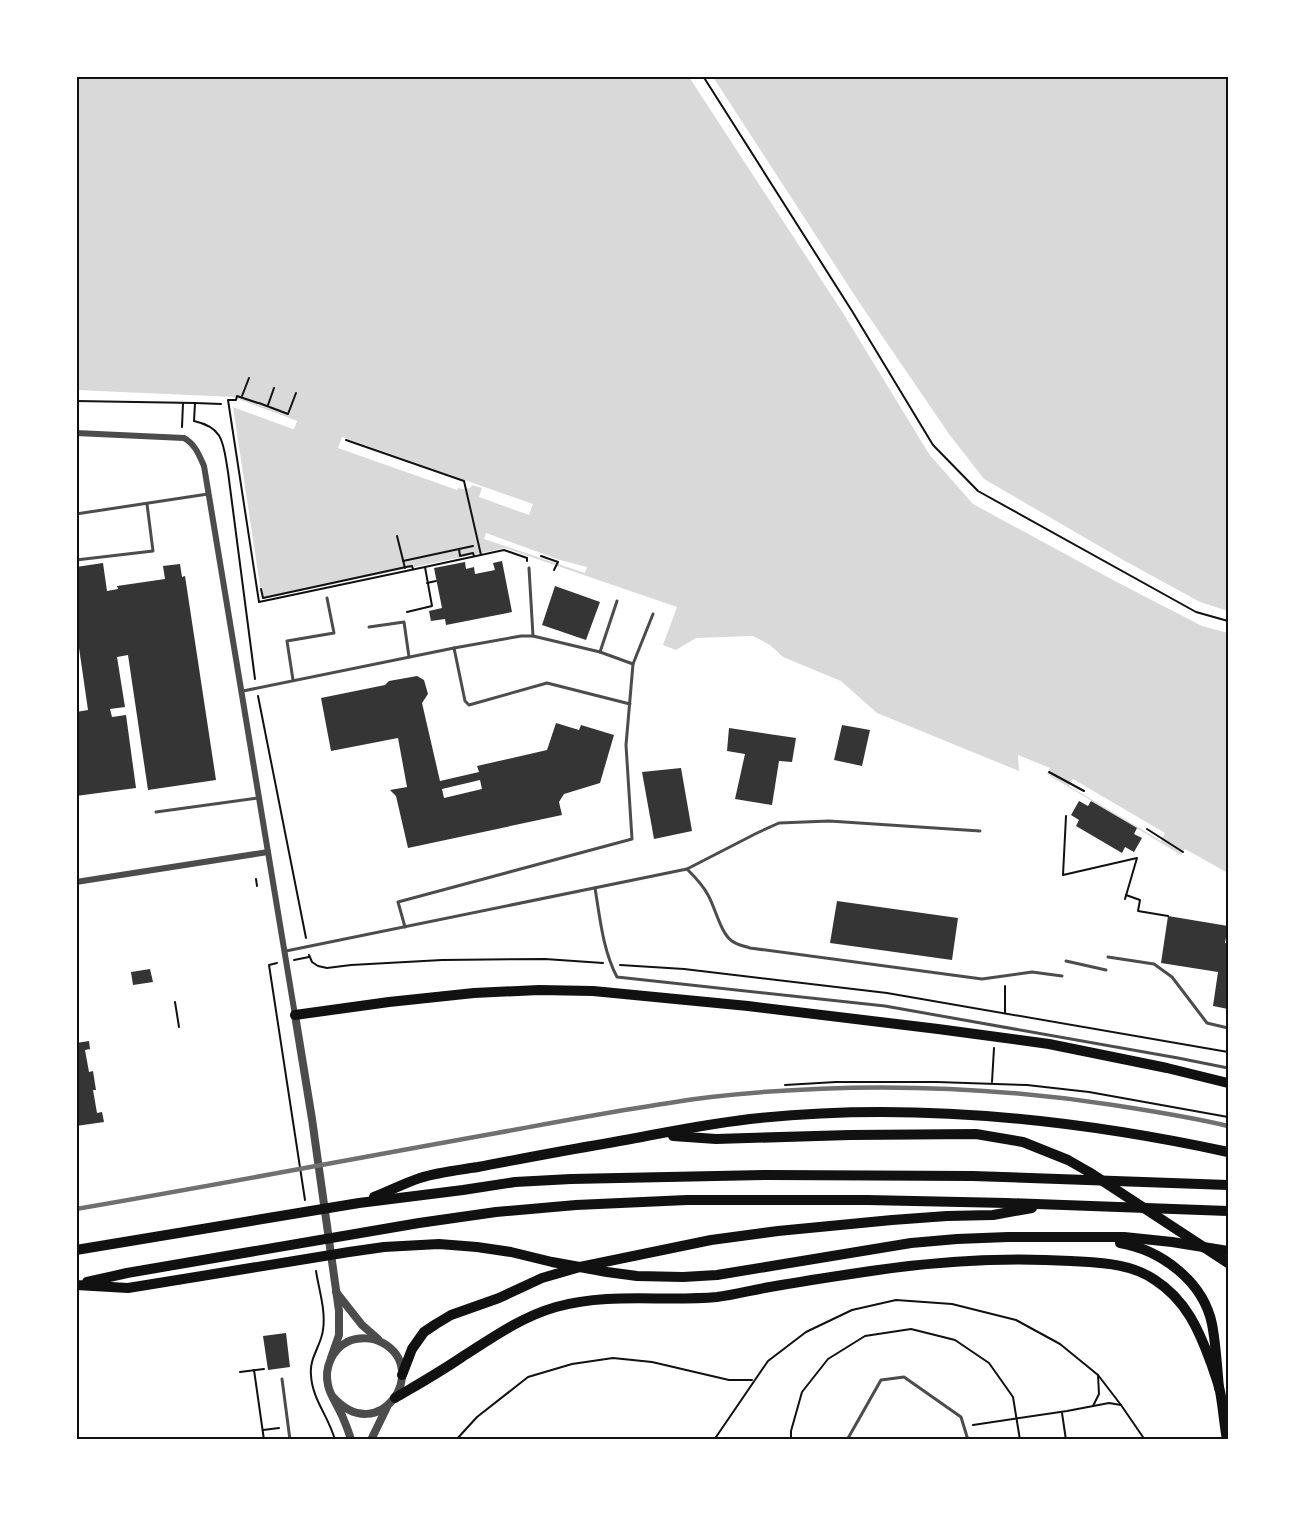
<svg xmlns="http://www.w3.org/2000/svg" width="1305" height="1516" font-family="'Varela Round',sans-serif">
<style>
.water{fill:#d9d9d9}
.pier{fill:#fff}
.building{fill:#353535;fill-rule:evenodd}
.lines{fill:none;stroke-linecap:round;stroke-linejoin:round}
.path{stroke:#111;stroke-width:2}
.service{stroke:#4c4c4c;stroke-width:3}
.minor{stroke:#4c4c4c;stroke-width:6}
.tertiary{stroke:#4c4c4c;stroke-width:8}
.trunk{stroke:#111;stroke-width:10}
.motorway{stroke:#111;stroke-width:10}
.rail{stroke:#707070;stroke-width:4.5}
.neatline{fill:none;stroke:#111;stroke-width:2}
</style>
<rect width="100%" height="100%" fill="#fff"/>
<!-- water -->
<path class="water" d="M77,77h1151v796l-43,-24 -4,6 -134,-81 3,-6 -32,-13 1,16 -142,-58 -36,-32 -58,-24 -13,-12 -17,-9 -57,2 -20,12 -13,-5 14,-38 -172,-59 -243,51 -29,-192 60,22 4,-8 -64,-24 -156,-7z"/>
<!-- pier -->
<g class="pier">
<path d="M689,77h24l146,225 90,132 35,45 141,82 75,41 28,9v22l-26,-7 -89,-46 -140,-76 -44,-50 -86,-141z"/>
<path d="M231,397l66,24 -3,8 -61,-22 -1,-3 60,21 1,-3 -62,-22z"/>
<path d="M342,437l191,67 -4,11 -50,-18 3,-9 -10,-3 -2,3 -7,1 -5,-1 -1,2 -119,-42z"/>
<path d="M486,533l74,27 27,7 -2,6 -101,-34z"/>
<path d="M1073,779l92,54 -4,8 -92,-55z"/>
</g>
<!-- building -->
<g class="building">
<path d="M502,561l10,51 -66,13 -1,-6 -14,2 -2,-10 13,-3 -8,-40 31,-6 1,7 8,-2 1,7 20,-4 -2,-7z"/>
<path d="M103,563l4,28 11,-2 -1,-3 48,-7 -2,-13 17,-2 2,13 3,-1 31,204 -68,10 -20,-135 -11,2 8,50 -15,2 2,8 14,-2 10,73 -60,8v-84l12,-2 -12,-83v-60z"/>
<path d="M555,586l45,16 -14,38 -44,-15z"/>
<path d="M417,676l7,4 4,14 -6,9 18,78 39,-9 -2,-6 70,-16 9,-27 23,7 2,-5 33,10 -14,48 -36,11 -5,8 3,13 -154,33 -12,-52 -6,-6 17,-3 -9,-49 -67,13 -10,-53 64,-13 4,-4zM480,780l2,9 -38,9 -2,-9z"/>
<path d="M842,725l28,5 -8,36 -28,-6z"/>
<path d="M729,728l67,10 -4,24 -13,-1 -7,44 -37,-6 10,-45 -18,-3z"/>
<path d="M681,768l11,63 -38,8 -12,-67z"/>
<path d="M1079,801l9,5 3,-5 46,27 -3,6 8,4 -8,14 -9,-5 -3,6 -46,-27 3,-6 -8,-5z"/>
<path d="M837,901l121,17 -6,42 -122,-17z"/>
<path d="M1168,916l60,10 -3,17 3,1v65l-15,-3 5,-34 -57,-9z"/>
<path d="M150,969l3,13 -20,3 -2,-13z"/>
<path d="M89,1041l1,8 -5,1 4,22 4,-1 3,19h-3l4,23 5,-1 2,10 -28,4v-83z"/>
<path d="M286,1333l4,34 -22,3 -5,-34z"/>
</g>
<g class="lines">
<!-- path -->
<g class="path">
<path d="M703,76l149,235 81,134 45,46 218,121 32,9"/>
<path d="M242,396l7,-18"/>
<path d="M76,401l119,2 -1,18c31,7 29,23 34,51l27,207"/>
<path d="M195,403l26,1"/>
<path d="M258,403l-21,-7 -1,4h-8l31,202 166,-35"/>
<path d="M259,403l29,11 8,-21"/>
<path d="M268,405l6,-17"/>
<path d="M182,427l1,-24"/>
<path d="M346,440l118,41 17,74"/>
<path d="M397,536l8,32"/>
<path d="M459,549l1,7 13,-3 1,3"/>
<path d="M541,556l17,6 -4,8"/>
<path d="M403,561l70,-15"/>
<path d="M427,583l9,-2"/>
<path d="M261,589l2,9 143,-31 6,-1 1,3"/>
<path d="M407,612l25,-6 -7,-39 79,-17 23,8v3"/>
<path d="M258,696l48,242"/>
<path d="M1049,772l35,19"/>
<path d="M1066,816l-3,59 74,-17 -12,41"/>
<path d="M1147,829l36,23"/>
<path d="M256,879l1,7"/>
<path d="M1126,895l14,5 -2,11 30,5"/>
<path d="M309,955l3,7 6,4 9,2 24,-3 91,-5 103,-1 58,4"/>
<path d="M294,960l15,-3"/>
<path d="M277,963l-8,2 36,235"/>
<path d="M620,965l64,4 203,24 341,59"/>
<path d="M1005,986v27"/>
<path d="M175,1002l4,25"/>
<path d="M992,1082l2,-34"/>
<path d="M785,1085l51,-3h101l90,3 62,7 139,25"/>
<path d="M316,1271c3,19 10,40 7,59 -2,16 -14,28 -12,45 1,24 18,42 24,65"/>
<path d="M254,1370l10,70"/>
<path d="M240,1372l24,-3"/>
<path d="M1093,1406l6,-12 -1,-19"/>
<path d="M1062,1413l4,27"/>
<path d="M973,1425l94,-14 42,-8 12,2"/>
<path d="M263,1430l16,-2"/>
<path d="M268,1440l11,-2v2"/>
<path d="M456,1440l21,-23 51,-40 44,-13 41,-6 39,4 77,18h23"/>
<path d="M714,1440l54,-79 38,-29 46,-22 44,-10 56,4 64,16 44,24 38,31 23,30 24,35"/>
<path d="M791,1440v-9l11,-39 26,-33 37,-23 46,-7 44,11 34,23 24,34 7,43"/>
</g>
<!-- service -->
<g class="service">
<path d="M76,514l132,-20"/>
<path d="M76,560l77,-9 -6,-47"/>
<path d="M529,568l4,68"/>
<path d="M369,627l35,-5 5,35"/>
<path d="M454,648l11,53 4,4 78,-22 83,21"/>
<path d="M600,652l17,-51"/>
<path d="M293,680l-6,-39 47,-8 -7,-35"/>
<path d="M243,691l211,-43 67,-12h12l67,16 33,12 20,-50"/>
<path d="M156,812l102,-14"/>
<path d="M687,869l70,-36 22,-10 50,-2 151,10"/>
<path d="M595,888c5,30 8,63 22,89l268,29 293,52 50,10"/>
<path d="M405,927l-7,-25 234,-63 -6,-94 7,-81"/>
<path d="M286,951l401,-82c8,8 16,16 21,26 7,12 13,39 24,46 5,4 12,5 18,7l232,31 50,-7 30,4"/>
<path d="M1108,957l46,7 18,13 35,46 21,5"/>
<path d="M1066,961l40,9"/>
<path d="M282,1379l8,61"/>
<path d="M847,1440l34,-60 23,-3 57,40 7,23"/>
</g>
<!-- minor -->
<g class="minor">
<path d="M76,433l108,5c11,6 15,17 20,28l91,549"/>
<path d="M76,882l192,-30"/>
</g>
<!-- tertiary -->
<g class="tertiary">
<path d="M295,1015l17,104 27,192v24l-8,23"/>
<path d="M336,1292l26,33 16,14"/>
<path d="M333,1397c46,51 98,-27 50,-54 -11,-6 -25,-6 -36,-1 -15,8 -23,26 -19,43 2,11 11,22 15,33 3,7 6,14 8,22"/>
<path d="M371,1440l16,-33"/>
</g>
<!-- trunk -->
<path class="trunk" d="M395,1398c22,-13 45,-26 67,-41 30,-19 59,-40 94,-50 55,-15 106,-5 161,-10 17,-2 35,-7 53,-10 33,-6 67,-11 101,-16 66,-10 133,-14 200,-10 29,2 59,2 84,19 31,20 44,50 56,83 3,9 7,19 9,28 3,16 4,32 7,49"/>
<!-- motorway -->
<g class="motorway">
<path d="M295,1015l94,-13 85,-9 65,-3 54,1 155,15 190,23 111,15 118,24 61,15"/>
<path d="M673,1136l43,3 134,-4 126,-1 47,8 45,18 21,12 139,91"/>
<path d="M374,1197c15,-6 31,-14 46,-19 18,-6 39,-8 58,-11 42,-8 83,-16 125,-23 52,-9 104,-21 157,-26 156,-16 315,1 468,34"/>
<path d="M1120,1243c41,7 83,38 92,81 4,21 5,43 7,64"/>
<path d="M76,1250l283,-47 104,-13 52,-8 56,-3 197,-4 205,1 255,9"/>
<path d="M87,1282l40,-9 292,-50 77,-11 80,-7 111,-5h180l140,3 221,8"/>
<path d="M76,1285l52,3 221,-36 35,-5 55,-3 38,3 34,5 41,10 55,10 30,4 46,1 34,-2 194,-32 46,-4 51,-2h116l48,5 56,9"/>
<path d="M402,1375l10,-26 12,-17 12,-8 15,-9 48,-17 43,-20 38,-11 131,-27 67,-9 114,-11 55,-4 46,-1 39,-7"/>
</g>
<!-- rail -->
<path class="rail" d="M76,1209c141,-24 281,-51 421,-76 71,-13 142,-27 214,-36 133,-15 270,-12 402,8 39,6 78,12 115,21"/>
</g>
<!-- border -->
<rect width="1305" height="1516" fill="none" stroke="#ffffff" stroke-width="156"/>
<rect x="78" y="78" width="1149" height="1360" class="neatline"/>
</svg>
